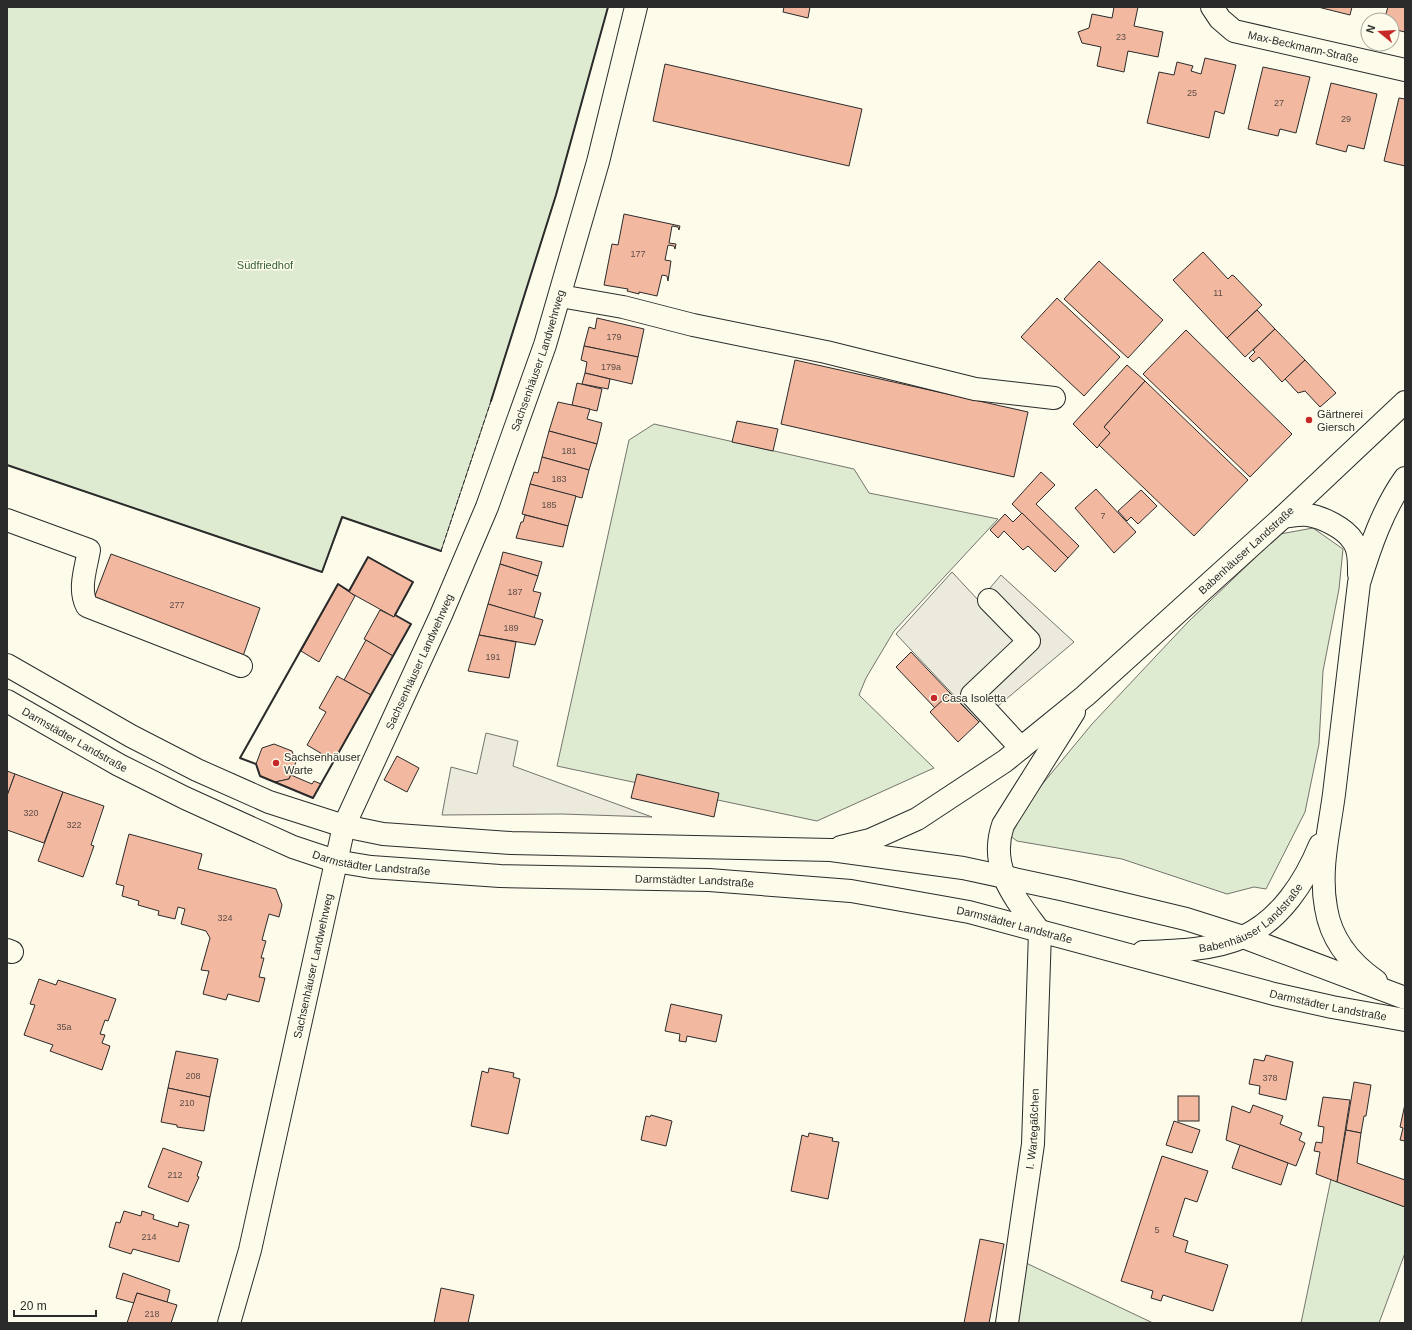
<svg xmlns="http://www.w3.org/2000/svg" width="1412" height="1330" font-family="Helvetica,sans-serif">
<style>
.green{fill:#deebd1;stroke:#74746e}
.parking{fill:#eceadb;stroke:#74746e}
.building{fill:#f2b8a0;stroke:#2b2b2b}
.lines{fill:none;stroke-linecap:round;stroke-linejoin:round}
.minor-casing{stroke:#2b2b2b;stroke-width:24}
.major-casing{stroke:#2b2b2b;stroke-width:24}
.minor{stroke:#fdfbea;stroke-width:22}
.major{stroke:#fdfbea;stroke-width:22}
.fence{stroke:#2b2b2b;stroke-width:1;stroke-dasharray:5 2;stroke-linecap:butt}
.wall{stroke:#2b2b2b;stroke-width:2}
.poi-dot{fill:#c62828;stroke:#fdfbea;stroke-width:1.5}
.labels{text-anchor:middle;stroke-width:3;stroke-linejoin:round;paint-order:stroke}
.number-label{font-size:9px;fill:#5d4e48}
.street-label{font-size:11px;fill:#2b2b2b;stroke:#fdfbea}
.park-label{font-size:11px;fill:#34623c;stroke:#fdfbea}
.poi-label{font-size:11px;fill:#2b2b2b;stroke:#fdfbea;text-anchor:start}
</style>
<rect width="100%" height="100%" fill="#fdfbea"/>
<!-- green -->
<g class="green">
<path d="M7,7h601l-52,188 -65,206 -50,150 -98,-34 -21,55 -315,-107z"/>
<path d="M654,424l200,45 15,24 129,26 -104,112 -28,47 -7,17 75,73 -117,53 -260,-55 72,-326z"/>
<path d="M1313,528l30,21 -4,40 -16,82 -4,73 -14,68 -39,77 -12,-2 -27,7 -105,-35 -105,-18 -8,-6 7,-19 76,-92 96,-102 92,-88z"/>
<path d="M1331,1179l74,28v46l-26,70h-78z"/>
<path d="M1026,1263l127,60h-138z"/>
</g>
<!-- parking -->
<g class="parking">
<path d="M952,572l27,29 22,-26 73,67 -95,80 -83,-88z"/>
<path d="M486,733l32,8 -5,25 139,51 -90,-3 -120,1 9,-48 26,7z"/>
</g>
<!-- building -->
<g class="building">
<path d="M784,7h26l-2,11 -25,-6z"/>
<path d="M1114,7h24l-4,19 29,6 -5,25 -30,-6 -4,21 -27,-6 4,-19 -19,-4 -4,-11 11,-4 3,-14 20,4z"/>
<path d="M1318,7h34l-2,8z"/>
<path d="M1388,7h17v25l-13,-3v-9h-8z"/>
<path d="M1205,58l31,7 -12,49 -9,-3 -6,27 -62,-15 12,-51 15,3 3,-13 16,4 -2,5 10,3z"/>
<path d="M665,64l197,45 -13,57 -196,-45z"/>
<path d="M1263,67l47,10 -14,56 -16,-4 -2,7 -30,-7z"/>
<path d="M1331,83l46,11 -13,55 -16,-4 -2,7 -30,-8z"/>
<path d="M1399,98l6,1v67l-21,-5z"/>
<path d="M624,214l56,12 -1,4 -1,-3 -6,-1 -3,17 7,1 -1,5 -1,-3 -6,-1 -3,15 6,1 -3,20 -1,-5 -5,-1 -5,21 -18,-4v2l-12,-3 1,-2 -24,-4 8,-41 6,1z"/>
<path d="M1203,252l25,27 4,-4 2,1 28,29 -35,33 -54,-58z"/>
<path d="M1099,261l64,59 -35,38 -64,-59z"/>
<path d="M1057,298l63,59 -36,39 -63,-59z"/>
<path d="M1257,310l18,19 -30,28 -18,-19z"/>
<path d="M597,318l47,11 -6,28 -54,-11 5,-19 6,2z"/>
<path d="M1275,329l30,31 -23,22 -23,-25 -6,5 -4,-4 6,-6 -2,-2z"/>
<path d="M1186,330l106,104 -42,43 -107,-103z"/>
<path d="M584,346l54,11 -6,27 -47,-11 2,-11 -6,-2z"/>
<path d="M795,360l233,52 -14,65 -233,-53z"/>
<path d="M1305,360l31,33 -16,14 -15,-16 -7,2 -13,-14z"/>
<path d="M1127,365l18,16 -41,46 6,6 -13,15 -24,-24z"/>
<path d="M585,373l25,6 -2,10 -26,-5z"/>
<path d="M1145,381l103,99 -54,56 -95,-91 11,-12 -6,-6z"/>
<path d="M577,383l25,6 -5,22 -25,-6z"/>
<path d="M558,402l32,7 -3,10 15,4 -5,21 -48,-13z"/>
<path d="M737,421l41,8 -5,22 -41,-9z"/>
<path d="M549,431l48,13 -8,26 -47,-13z"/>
<path d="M542,457l47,13 -7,28 -52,-14 4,-12 4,1z"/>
<path d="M1041,472l14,13 -19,19 43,42 -11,12 -56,-54z"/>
<path d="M530,484l46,12 -8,30 -46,-12z"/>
<path d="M1096,489l40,43 -22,21 -39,-45z"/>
<path d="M1141,490l16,16 -19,18 -7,-7 -4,4 -9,-10z"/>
<path d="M1022,513l46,45 -13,14 -27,-26 -5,4 -19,-19 -6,7 -8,-8 15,-16 8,8z"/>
<path d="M525,515l43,11 -5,21 -47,-9 5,-16h2z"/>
<path d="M503,552l39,10 -4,14 -38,-12z"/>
<path d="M111,554l149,54 -17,48 -150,-55z"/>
<path d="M368,557l45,25 -19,35 -45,-25z"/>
<path d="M500,564l38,12 -5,15 8,2 -7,25 -46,-14z"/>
<path d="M338,584l17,12 -36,66 -18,-11z"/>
<path d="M488,604l55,16 -8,25 -56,-10z"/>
<path d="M380,610l14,7 1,-2 16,9 -18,32 -29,-17z"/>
<path d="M479,635l37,7 -7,36 -41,-7z"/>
<path d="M366,640l27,16 -22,39 -27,-15z"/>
<path d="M911,652l39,41 -15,15 -39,-41z"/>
<path d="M337,676l34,19 -37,66 -27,-16 19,-33 -7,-4z"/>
<path d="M950,693l29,29 -21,20 -28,-30z"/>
<path d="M274,744l18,7 4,11 -7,17 -14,3 -15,-6 -4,-12 6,-16z"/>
<path d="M397,756l22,12 -12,24 -23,-12z"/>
<path d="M7,771l8,3 -8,22z"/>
<path d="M15,774l48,18 -19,51 -37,-13v-34z"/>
<path d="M637,774l82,19 -5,24 -83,-19z"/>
<path d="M291,775l21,9 2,-3 7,3 -8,14 -38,-16 14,-3z"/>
<path d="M63,792l41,14 -13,39 3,1 -11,31 -45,-16z"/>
<path d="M129,834l73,20 -4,15 78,20 6,16 -3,12 -10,-3 -7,26 4,1 -5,17h3l-5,19 6,1 -6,24 -31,-8 -2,6 -23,-6 6,-23 -8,-1 9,-32 -4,-7 -25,-7 4,-15 -7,-2 -3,12 -17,-4 1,-4 -21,-6 1,-4 -17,-5 2,-10 -8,-2z"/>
<path d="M39,979l17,6 2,-5 58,19 -8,22 -3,-1 -5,14 5,1 -3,8 8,3 -8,24 -52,-19 3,-6 -29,-10 11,-30 -5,-1z"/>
<path d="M671,1004l51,11 -6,27 -29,-6 -1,6 -7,-1 1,-7 -15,-3z"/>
<path d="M176,1051l42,8 -8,38 -42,-9z"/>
<path d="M1266,1055l27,7 -7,38 -27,-6 1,-8 -11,-2 5,-25 10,2z"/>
<path d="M489,1068l25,5 -1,4 7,2 -12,55 -37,-8 11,-55 6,2z"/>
<path d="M1354,1082l17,3 -5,31h-2l-3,17 -15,-3z"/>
<path d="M168,1088l42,9 -6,34 -27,-4v-2l-16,-3z"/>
<rect x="1178" y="1096" width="21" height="25"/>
<path d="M1323,1097l27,3 -13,82 -21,-8 4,-22 -6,-1 2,-9 6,1 2,-16 -6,-1z"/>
<path d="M1405,1104v37l-5,-1 3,-12 -3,-1z"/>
<path d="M1253,1105l30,11 -3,8 22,9 -3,7 6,3 -9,23 -70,-26 6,-34 18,7z"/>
<path d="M651,1115l21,6 -6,25 -25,-6 5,-24 4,1z"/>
<path d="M1174,1121l26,9 -8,23 -26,-8z"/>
<path d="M1346,1130l15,3 -4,30 48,17v27l-68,-25z"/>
<path d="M809,1133l24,5 -1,3 7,1 -11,57 -37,-8 11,-56 6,2z"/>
<path d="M1240,1145l48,18 -7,22 -49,-17z"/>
<path d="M163,1148l39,14 -5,14 2,1 -11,25 -40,-15z"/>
<path d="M1162,1156l46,15 -11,31 -12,-4 -12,38 15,5 -3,11 43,13 -15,46 -50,-16 -2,6 -10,-3 2,-7 -32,-10z"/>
<path d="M124,1211l17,5 1,-5 12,4 -1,4 25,8 1,-5 10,3 -10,37 -46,-13 -2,5 -22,-7 7,-25 4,1z"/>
<path d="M980,1239l24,5 -15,79h-25z"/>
<path d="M123,1273l47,17 -3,12 -30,-9 -3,10 -18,-5z"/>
<path d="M441,1288l33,7 -6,28h-34z"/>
<path d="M137,1293l40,12 -6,18h-44z"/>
</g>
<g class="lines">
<!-- minor casing -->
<g class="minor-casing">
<g id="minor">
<path id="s1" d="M1212,7l8,12 14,12 171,39"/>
<path d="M560,296l63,11 70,18 133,27 149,37 79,9"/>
<path d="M7,520l82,30c-3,18 -11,39 -2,56l154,60"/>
<path d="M989,600l40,41 -57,54 49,53"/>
<path d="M7,950l5,2"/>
<path id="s2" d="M229,1323l21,-73 94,-424 97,-211 46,-108 58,-162 53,-183 38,-155"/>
<path id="s3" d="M1007,1323l26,-179 7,-212"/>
</g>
</g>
<!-- major casing -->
<g class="major-casing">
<g id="major">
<path d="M1283,517c8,-1 17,-3 25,-2 14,2 37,13 45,26 7,9 6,22 6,33"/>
<path d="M7,665l124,71 66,34 72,32 75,24 39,8 128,9 320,7 132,18 102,22 121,29 57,18 162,61"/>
<path id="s4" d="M7,701l112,64 66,33 108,49 42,14 36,6 129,9 209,4 142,11 118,21 305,82 58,13 73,13"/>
<path id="s5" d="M841,847l29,-7 47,-21 88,-58 80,-65 198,-179 122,-115"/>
<path d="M1040,932c-24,-33 -52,-63 -37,-107l71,-113"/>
<path id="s6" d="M1143,952c31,-1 71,-2 100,-15 37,-17 62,-55 77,-92"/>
<path d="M1376,981c-26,-18 -45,-41 -50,-73 -7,-38 3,-76 8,-114 8,-70 16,-140 25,-211 11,-36 24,-74 46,-105"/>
</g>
</g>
<!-- minor -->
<use href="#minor" class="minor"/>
<!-- major -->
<use href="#major" class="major"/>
<!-- fence -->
<path class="fence" d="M441,551l50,-150"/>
<!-- wall -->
<g class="wall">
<path d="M491,401l65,-206 52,-188"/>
<path d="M7,465l315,107 20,-55 99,34"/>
<path d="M368,557l45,25 -18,33 16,9 -98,174 -53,-22 -4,-12 -16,-6 98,-174 11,7z"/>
</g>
</g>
<!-- markers -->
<g class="poi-dot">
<circle cx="1309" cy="420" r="4"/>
<circle cx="934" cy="698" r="4"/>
<circle cx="276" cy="763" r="4"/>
</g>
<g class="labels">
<!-- number labels -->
<g class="number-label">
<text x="1121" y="40">23</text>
<text x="1192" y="96">25</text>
<text x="1279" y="106">27</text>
<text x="1346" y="122">29</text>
<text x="638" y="257">177</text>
<text x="1218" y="296">11</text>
<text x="614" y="340">179</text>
<text x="611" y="370">179a</text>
<text x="569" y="454">181</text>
<text x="559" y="482">183</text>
<text x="549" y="508">185</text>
<text x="1103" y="519">7</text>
<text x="515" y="595">187</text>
<text x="177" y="608">277</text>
<text x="511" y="631">189</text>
<text x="493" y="660">191</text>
<text x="31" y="816">320</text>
<text x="74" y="828">322</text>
<text x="225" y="921">324</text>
<text x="64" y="1030">35a</text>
<text x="193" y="1079">208</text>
<text x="1270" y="1081">378</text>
<text x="187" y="1106">210</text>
<text x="175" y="1178">212</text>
<text x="1157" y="1233">5</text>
<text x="149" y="1240">214</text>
<text x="152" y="1317">218</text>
</g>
<!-- street labels -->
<g class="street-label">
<text dy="4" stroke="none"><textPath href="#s1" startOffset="104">Max-Beckmann-Straße</textPath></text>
<text dy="4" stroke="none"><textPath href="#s2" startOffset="1015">Sachsenhäuser Landwehrweg</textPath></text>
<text dy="4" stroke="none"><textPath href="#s5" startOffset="507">Babenhäuser Landstraße</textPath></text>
<text dy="4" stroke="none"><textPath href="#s2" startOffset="691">Sachsenhäuser Landwehrweg</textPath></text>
<text dy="4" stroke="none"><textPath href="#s4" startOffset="78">Darmstädter Landstraße</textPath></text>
<text dy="4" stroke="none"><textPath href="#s4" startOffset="402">Darmstädter Landstraße</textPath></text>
<text dy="4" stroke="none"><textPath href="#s4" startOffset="726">Darmstädter Landstraße</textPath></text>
<text dy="4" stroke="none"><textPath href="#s6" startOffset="118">Babenhäuser Landstraße</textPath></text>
<text dy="4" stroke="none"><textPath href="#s4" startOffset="1050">Darmstädter Landstraße</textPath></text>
<text dy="4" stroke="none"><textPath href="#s2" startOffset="367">Sachsenhäuser Landwehrweg</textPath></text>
<text dy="4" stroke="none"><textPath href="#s4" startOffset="1374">Darmstädter Landstraße</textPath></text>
<text dy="4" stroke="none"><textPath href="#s3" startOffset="196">I. Wartegäßchen</textPath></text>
</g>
<!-- park labels -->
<g class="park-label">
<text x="265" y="269">Südfriedhof</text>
</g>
<!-- poi labels -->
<g class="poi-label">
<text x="1317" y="418">Gärtnerei<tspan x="1317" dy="13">Giersch</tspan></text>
<text x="942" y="702">Casa Isoletta</text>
<text x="284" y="761">Sachsenhäuser<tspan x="284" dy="13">Warte</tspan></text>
</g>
</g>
<!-- border -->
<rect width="1412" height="1330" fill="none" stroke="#2b2b2b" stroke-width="16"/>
<!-- north arrow -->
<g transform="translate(1380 32) rotate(288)"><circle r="19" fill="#fdfbea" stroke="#a9a89e"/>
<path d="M0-3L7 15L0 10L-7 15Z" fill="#c62828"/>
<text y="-6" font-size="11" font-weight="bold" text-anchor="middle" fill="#2b2b2b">N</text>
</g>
<!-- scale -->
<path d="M14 1310v6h82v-6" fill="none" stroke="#2b2b2b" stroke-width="2"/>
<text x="20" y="1310" font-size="12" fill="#2b2b2b" stroke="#fdfbea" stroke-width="3" paint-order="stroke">20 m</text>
</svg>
